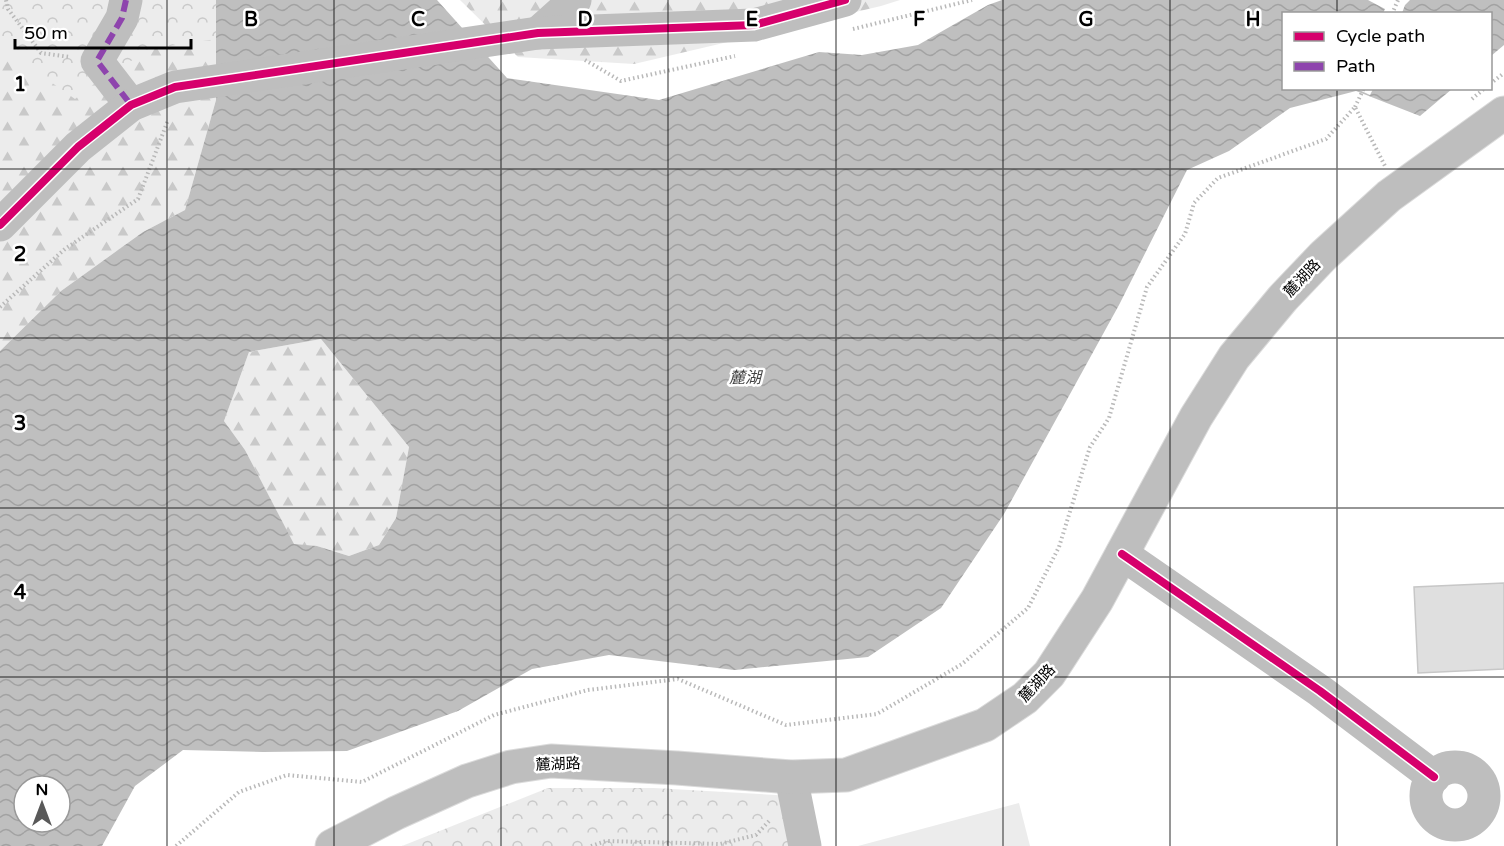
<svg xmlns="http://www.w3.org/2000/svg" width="1504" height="846" font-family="'Varela Round','Noto Sans SC',sans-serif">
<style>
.forest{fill:url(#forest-firs)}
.park{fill:url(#park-crowns)}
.pitch{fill:#ececec}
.water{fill:url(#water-waves);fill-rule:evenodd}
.building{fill:#dfdfdf;stroke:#c7c7c7;stroke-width:1.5}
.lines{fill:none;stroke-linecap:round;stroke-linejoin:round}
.major-casing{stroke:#dbdbdb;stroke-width:35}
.path{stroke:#b9b9b9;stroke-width:4;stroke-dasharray:1.5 3;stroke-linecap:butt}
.minor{stroke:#bebebe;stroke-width:33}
.major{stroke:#bebebe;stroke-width:33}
.quiet{stroke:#8e44ad;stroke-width:6;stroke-dasharray:12 6;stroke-linecap:butt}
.cycleway-casing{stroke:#fff;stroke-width:11}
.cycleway{stroke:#d6006c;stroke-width:8}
.grid{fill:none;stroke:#000;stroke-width:1.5;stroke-opacity:0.55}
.labels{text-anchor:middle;stroke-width:5;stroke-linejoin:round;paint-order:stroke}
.street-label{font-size:15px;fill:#000;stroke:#fff}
.water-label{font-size:16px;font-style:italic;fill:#444;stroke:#fff}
.grid-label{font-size:20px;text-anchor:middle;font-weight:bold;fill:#000;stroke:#fff;stroke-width:5;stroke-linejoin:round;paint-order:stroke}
</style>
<defs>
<pattern id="forest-firs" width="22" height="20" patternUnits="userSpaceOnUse" patternTransform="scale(1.5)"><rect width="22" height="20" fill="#ececec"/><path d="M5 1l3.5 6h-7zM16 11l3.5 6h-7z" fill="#c9c9c9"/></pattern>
<pattern id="park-crowns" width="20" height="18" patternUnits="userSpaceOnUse" patternTransform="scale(1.5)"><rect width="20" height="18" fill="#ececec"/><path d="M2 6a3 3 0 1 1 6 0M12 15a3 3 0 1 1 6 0" fill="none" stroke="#c9c9c9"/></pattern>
<pattern id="water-waves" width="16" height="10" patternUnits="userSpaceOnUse" patternTransform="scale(1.5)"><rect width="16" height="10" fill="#bfbfbf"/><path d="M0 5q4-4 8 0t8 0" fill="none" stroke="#a2a2a2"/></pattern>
</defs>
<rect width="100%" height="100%" fill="#fff"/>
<!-- forest -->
<g class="forest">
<path d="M0,0h216v100l-31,110 -42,22 -82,59 -61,60z"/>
<path d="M460,0h440l-19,6 -247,58 -116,-7z"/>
<path d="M321,339l88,108 -13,71 -17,27 -30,11 -32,-10 -23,-1 -49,-95 -21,-29 25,-69z"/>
</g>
<!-- park -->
<g class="park">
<path d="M0,0h216v39l-60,9 -48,25 -33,26 -67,-47 -8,-4z"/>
<path d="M548,788h106l139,8 13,50h-404z"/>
</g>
<!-- pitch -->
<path class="pitch" d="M1019,803l11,43h-172z"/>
<!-- water -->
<g class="water">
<path d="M216,0h221l70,78 152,22 160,-48 43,3 56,-10 70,-40 14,-5h366l17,9 -2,4 -99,1v74l73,1 13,6 3,-6h79l-32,27 -64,-25 -66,17 -61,43 -42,19 -68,135 -115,209 -63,94 -73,49 -134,13 -125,-15 -77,14 -74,42 -111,40 -84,1 -80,-2 -48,36 -33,60h-102v-495l61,-60 82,-59 42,-22 31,-110zM321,339l88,108 -13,71 -17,27 -30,11 -32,-10 -23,-2 -49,-94 -21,-29 25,-69zM24,786h36v36h-36z"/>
<path d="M1410,0h94v45l-13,11 -1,-42 -88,-1 3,-8z"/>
</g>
<!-- building -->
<path class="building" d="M1504,583v86l-86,4 -4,-86z"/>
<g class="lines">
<!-- major casing -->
<g class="major-casing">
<path id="major" d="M332,846l64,-33 71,-32 44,-14 40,-6 126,7 114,9 55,-2 139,-50 40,-27 24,-24 48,-74 99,-183 38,-60 49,-59 40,-42 66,-60 115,-83"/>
</g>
<!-- path -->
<g class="path">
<path d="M6,0l2,9 33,44 29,4"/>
<path d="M1392,14l6,-14"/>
<path d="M853,29l119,-29"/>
<path d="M585,60l36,21 114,-25"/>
<path d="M1490,84l14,-11"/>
<path d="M1472,99l13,-11"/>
<path d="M1355,107l9,-19"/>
<path d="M0,307l65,-58 73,-50 30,-79"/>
<path d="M176,846l63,-54 48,-17 75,7 132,-67 94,-25 90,-11 108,46 91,-11 85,-50 66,-56 31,-61 31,-100 19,-29 38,-131 38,-53 9,-31 24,-25 108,-39 29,-32 30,59"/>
<path d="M591,846l15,-5 114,3 36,-9 15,-16"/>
</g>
<!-- minor -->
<g class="minor">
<path d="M126,0l-4,18 -25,43 34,44"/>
<path d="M538,33l37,-33"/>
<path d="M0,225l78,-78 53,-42 44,-18 363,-54 216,-8 91,-25"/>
<path d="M1122,554l198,137 114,86"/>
<circle cx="1455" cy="796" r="29"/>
<path d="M791,777l14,69"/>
</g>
<!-- major -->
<use href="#major" class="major"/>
<!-- quiet -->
<path class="quiet" d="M126,0l-4,18 -25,43 34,44"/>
<!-- cycleway casing -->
<g class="cycleway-casing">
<g id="cycleway">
<path d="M0,225l78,-78 53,-42 44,-18 363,-54 216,-8 91,-25"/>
<path d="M1122,554l198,137 114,86"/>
</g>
</g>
<!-- cycleway -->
<use href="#cycleway" class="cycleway"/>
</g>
<!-- grid -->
<path class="grid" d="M167,0v846M334,0v846M501,0v846M668,0v846M836,0v846M1003,0v846M1170,0v846M1337,0v14M1337,88v758M0,169h1504M0,338h1504M0,508h1504M0,677h1504"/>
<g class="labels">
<!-- street labels -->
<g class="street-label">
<text transform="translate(1302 278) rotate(-46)" y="5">麓湖路</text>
<text transform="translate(1037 683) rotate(-47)" y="5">麓湖路</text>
<text transform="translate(558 764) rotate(-2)" y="5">麓湖路</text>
</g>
<!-- water labels -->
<g class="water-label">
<text x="745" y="383">麓湖</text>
</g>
</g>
<g class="grid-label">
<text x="251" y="26">B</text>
<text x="418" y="26">C</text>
<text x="585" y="26">D</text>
<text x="752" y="26">E</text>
<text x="919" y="26">F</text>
<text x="1086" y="26">G</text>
<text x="1253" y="26">H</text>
<text x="20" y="91">1</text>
<text x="20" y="261">2</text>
<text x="20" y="430">3</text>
<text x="20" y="599">4</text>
</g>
<!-- legend -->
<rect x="1282" y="12" width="210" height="78" fill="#ffffff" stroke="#999999" stroke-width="1.5"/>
<rect x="1294" y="32" width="30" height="9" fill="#d6006c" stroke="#999999" stroke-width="1.5"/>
<text x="1336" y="42" font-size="18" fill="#000000">Cycle path</text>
<rect x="1294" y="62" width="30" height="9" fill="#8e44ad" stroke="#999999" stroke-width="1.5"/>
<text x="1336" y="72" font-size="18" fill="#000000">Path</text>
<!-- north arrow -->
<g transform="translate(42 804)"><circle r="28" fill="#ffffff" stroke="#999999" stroke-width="1.5"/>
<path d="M0-4.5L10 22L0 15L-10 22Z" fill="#595959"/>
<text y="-9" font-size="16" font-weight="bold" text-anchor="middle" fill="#000000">N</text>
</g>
<!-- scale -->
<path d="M15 39v9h176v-9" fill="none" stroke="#000000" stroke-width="3"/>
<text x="24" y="39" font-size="18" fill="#000000" stroke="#ffffff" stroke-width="4.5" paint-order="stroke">50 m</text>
</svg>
